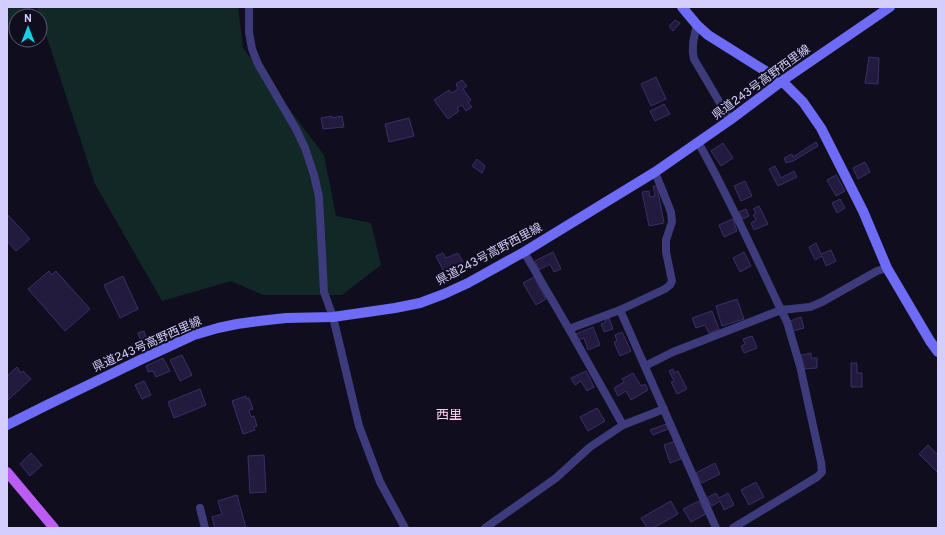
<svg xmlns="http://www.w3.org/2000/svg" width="945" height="535" font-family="Overpass,'Noto Sans JP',sans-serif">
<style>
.green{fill:#112827}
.building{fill:#221b3e;stroke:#3a2e69}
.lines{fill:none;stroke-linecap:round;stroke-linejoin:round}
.street{stroke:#3d3b7b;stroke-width:8}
.secondary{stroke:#6e6bf6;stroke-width:10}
.primary{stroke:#bb5cf5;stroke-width:10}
.labels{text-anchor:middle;stroke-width:4;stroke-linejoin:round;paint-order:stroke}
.street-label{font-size:12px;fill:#d3cefc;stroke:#100e1e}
.neighbourhood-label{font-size:13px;fill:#fcd0ec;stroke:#100e1e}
</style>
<rect width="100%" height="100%" fill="#100e1e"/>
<!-- green -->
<g class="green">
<path d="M7,7h23l3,9h-17v21l-2,1 -7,-14z"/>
<path d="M37,7h201l5,41 81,107 12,61 35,7 10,42 -39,30h-79l-32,-14 -69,20 -67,-117z"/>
</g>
<!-- building -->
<g class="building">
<path d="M675,20l5,3 -7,8 -4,-5z"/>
<path d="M869,57l10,1 -1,26 -13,-1z"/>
<path d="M656,77l10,22 -15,7 -10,-22z"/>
<path d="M462,80l5,6 -4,3 8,11 -3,2 4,5 -6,4 -4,-6 -5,3 2,3 -11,8 -14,-19 15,-10 3,3 6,-4 -2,-5z"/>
<path d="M664,104l6,10 -15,7 -5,-10z"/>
<path d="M332,116v2l10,-2 2,11 -21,2 -2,-11z"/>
<path d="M409,118l5,18 -25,6 -4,-18z"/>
<path d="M816,142l2,4 -25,15 -7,2 -2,-5 8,-4 1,3z"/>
<path d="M723,143l10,15 -12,8 -10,-15z"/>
<path d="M477,159l8,7 -3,7 -10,-7z"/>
<path d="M865,162l5,10 -12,7 -5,-11z"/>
<path d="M775,166l6,12 13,-7 3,6 -19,9 -9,-17z"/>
<path d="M836,175l9,16 -9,5 -9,-16z"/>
<path d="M745,181l7,15 -11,5 -7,-15z"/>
<path d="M653,186h4l7,37 -15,3 -7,-34 7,-1 1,6 5,-1z"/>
<path d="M840,199l5,9 -8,5 -5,-10z"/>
<path d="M759,206l9,18 -14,6 -3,-7 5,-3 -3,-5 3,-2 -3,-4z"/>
<path d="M746,209l3,7 -6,3 -4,-7z"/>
<path d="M7,214l23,25 -14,12 -9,-10z"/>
<path d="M733,219l4,12 -13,6 -5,-12z"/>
<path d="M816,243l5,11 10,-4 5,11 -10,5 -4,-10 -7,4 -6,-13z"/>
<path d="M553,252l8,17 -7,3 -4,-8 -11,6 -4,-9z"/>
<path d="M744,252l7,14 -11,6 -7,-14z"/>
<path d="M443,253l3,5 12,-5 5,9 -19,10 -8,-16z"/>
<path d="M49,271l3,4 4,-4 34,38 -25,22 -37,-42z"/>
<path d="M123,276l15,33 -18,9 -16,-33z"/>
<path d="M534,277l12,22 -10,6 -13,-22z"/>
<path d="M737,299l7,20 -22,7 -6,-20z"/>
<path d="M712,311l7,18 -10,4 -4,-8 -9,3 -4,-10z"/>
<path d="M801,317l3,11 -11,3 -3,-10z"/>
<path d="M609,318l4,11 -9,3 -3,-8 5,-2 -1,-2z"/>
<path d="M593,327l7,18 -12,5 -4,-12 -6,2 -2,-6z"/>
<path d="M144,331l2,6 -6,2 -2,-6z"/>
<path d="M622,332l9,19 -11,5 -6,-14 3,-1 -2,-6z"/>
<path d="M752,336l5,12 -13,5 -3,-7 4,-2 -2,-5z"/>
<path d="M811,353v5h6v10l-13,1 -3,-14z"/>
<path d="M182,355l10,20 -12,6 -10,-21z"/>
<path d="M163,358l7,13 -14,6 -3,-6 -5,1 -2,-6z"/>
<path d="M851,363h6v10h5v14h-11z"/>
<path d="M17,367l4,6 2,-2 8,8 -23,21 -1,-24z"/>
<path d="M673,369l1,4 4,-2 9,18 -10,5 -6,-12 3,-1 -5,-10z"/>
<path d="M586,371l8,16 -7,4 -6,-10 -6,4 -4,-7z"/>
<path d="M633,373l8,13 4,-2 3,6 -17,10 -5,-9 -8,5 -4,-8 10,-6 -2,-3z"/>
<path d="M144,381l7,14 -9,4 -7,-14z"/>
<path d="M200,389l6,16 -32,13 -6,-16z"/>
<path d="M246,396v3l3,-1 4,11 -4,1 2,7 3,-1 3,10 -3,1 1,3 -12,4 -11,-33z"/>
<path d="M597,408l8,13 -17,10 -8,-14z"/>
<path d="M666,424l2,5 -15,6 -3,-5z"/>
<path d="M675,441l6,18 -11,4 -6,-18z"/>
<path d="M928,445l10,10v18l-19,-19z"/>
<path d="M31,453l11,12 -12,11 -10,-12z"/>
<path d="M264,455l2,37 -16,1 -2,-37z"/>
<path d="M715,463l5,11 -18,9 -6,-10z"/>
<path d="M756,482l8,15 -15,8 -8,-15z"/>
<path d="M716,493l3,5 9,-5 6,12 -10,5 -4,-9 -8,5 -5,-8z"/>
<path d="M237,495l9,33h-31l-3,-11 10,-3 -4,-13z"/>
<path d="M671,501l7,13 -25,14h-6l-6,-10z"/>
<path d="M699,501l7,13 -15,8 -8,-13z"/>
</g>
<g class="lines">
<!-- street -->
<g class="street">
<path d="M249,7v25l3,17 6,15 38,65 9,19 9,27 5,22 5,95 9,25 26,109 21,56 25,46"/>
<path d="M697,25c-3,12 -6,22 -3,34l36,61"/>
<path d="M698,142c31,55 56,111 83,168l6,12 13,44 21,96 1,10 -5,5 -84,51"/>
<path d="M524,252l45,77 54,96"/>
<path d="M620,310l96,218"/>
<path d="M569,329l51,-19 45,-21 5,-4 2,-4 -6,-29v-12l6,-18 -1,-10 -16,-40"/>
<path d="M645,366l28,-14 108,-42 29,-3 12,-5 55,-31 10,-3"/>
<path d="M200,508l5,20"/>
<path d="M485,528l71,-50 34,-31 33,-22 41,-16"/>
</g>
<!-- secondary -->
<g class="secondary">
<path d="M682,7l15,18 11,10 51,32 23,14 21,21 18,26 42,83 24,57 43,73 8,11"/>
<path d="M7,425l38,-19 95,-46 54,-25 24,-7 19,-4 22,-3 27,-3 47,-1 62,-9 25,-5 24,-9 24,-11 56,-31 131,-80 75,-52 52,-39 108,-74"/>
</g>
<!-- primary -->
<path class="primary" d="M7,472l47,56"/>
</g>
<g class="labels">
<!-- street labels -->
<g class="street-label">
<text transform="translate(761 82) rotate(-36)" y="4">県道243号高野西里線</text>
<text transform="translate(489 254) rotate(-28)" y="4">県道243号高野西里線</text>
<text transform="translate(147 344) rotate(-24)" y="4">県道243号高野西里線</text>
</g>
<!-- neighbourhood labels -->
<g class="neighbourhood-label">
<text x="449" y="419">西里</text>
</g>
</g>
<!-- border -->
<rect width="945" height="535" fill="none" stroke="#d3cefc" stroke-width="16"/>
<!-- north arrow -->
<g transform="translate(28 28)"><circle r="19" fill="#100e1e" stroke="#5e5b77"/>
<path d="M0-3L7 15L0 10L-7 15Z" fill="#0ed3e8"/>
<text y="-6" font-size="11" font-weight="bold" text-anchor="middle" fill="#d3cefc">N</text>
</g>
</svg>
